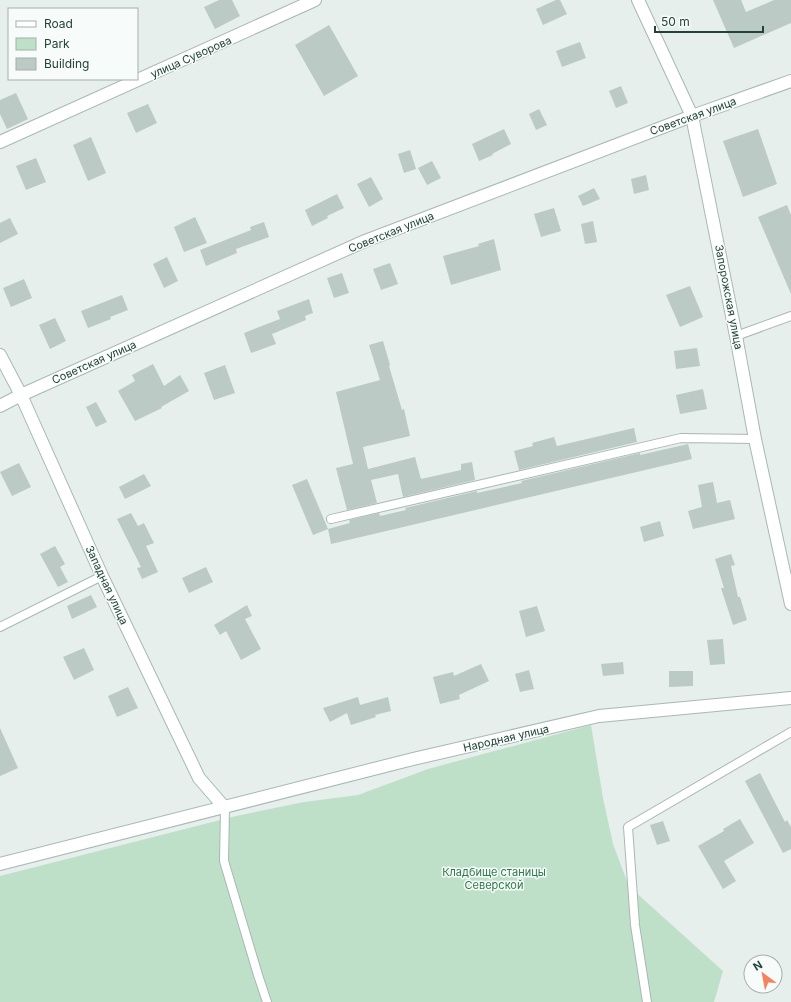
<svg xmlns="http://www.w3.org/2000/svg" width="791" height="1002" font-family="Inter,sans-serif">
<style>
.green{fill:#bfe0c8}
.building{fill:#bbcac4}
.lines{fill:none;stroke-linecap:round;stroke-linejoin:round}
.service-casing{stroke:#a8b8b2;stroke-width:10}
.minor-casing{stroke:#a8b8b2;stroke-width:14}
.service{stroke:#fff;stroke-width:8}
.minor{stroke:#fff;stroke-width:12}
.labels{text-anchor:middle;stroke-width:3;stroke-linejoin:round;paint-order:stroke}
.street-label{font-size:11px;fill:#24423a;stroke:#f7fbf9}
.park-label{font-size:11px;fill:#2d7a4b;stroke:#f7fbf9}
</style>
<rect width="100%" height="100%" fill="#e6efeb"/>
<!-- green -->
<path class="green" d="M591,725l12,73 10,46 15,40 4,5 91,82 -9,31h-714v-126l236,-60 68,-14 54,-7 70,-26z"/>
<!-- building -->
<g class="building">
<path d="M219,0h13l8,16 -25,13 -11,-22z"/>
<path d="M556,0h4l7,14 -24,11 -7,-16z"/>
<path d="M713,0h28l5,12 28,-12h17v23l-57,25z"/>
<path d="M329,25l29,51 -34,20 -29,-51z"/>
<path d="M580,42l6,16 -24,9 -6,-16z"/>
<path d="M621,86l7,17 -12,5 -7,-17z"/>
<path d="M16,93l12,26 -21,10 -7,-15v-14z"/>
<path d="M148,104l9,19 -21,10 -9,-20z"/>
<path d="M539,109l8,16 -11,5 -7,-16z"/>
<path d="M504,129l7,15 -19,10 1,1 -14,6 -7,-17z"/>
<path d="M758,129l19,55 -34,13 -20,-56z"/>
<path d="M91,137l15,36 -18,8 -15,-36z"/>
<path d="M410,150l6,19 -12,4 -6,-19z"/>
<path d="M36,158l10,24 -20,8 -10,-24z"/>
<path d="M432,161l9,17 -14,7 -9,-17z"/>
<path d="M646,175l3,15 -15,4 -3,-15z"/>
<path d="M371,177l12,22 -14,8 -12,-23z"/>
<path d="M594,188l6,11 -17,7 -5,-10z"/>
<path d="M337,194l7,14 -17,8 1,2 -16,8 -7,-16z"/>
<path d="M787,205l4,10v79l-33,-77z"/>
<path d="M554,208l7,23 -20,6 -7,-23z"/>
<path d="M195,217l12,26 -23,9 -10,-25z"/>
<path d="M10,218l8,16 -18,9v-20z"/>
<path d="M593,221l4,21 -12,2 -4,-20z"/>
<path d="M264,222l5,15 -33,12 1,4 -31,13 -6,-16 51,-20 -1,-3z"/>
<path d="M494,239l7,31 -50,15 -8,-29 36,-10 -1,-2z"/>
<path d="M167,257l11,24 -14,7 -11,-24z"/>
<path d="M390,263l8,21 -17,6 -8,-21z"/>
<path d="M342,273l7,20 -15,5 -7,-20z"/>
<path d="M24,279l8,19 -21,9 -8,-19z"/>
<path d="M690,286l13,31 -23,10 -14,-32z"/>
<path d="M122,295l6,15 -18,7 1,2 -23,9 -7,-17z"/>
<path d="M309,299l4,14 -8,3 1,4 -34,14 4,10 -25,9 -7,-20 36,-14 -3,-8z"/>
<path d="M55,318l11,23 -16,8 -11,-24z"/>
<path d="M383,341l7,24 -1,1 13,44 2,-1 6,27 -47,11 5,22 47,-12 6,22 40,-9v-6l11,-2 3,18 -72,17 -5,-23 -27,6 6,23 -30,7 -11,-42 17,-4 -17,-72 44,-12 -11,-35z"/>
<path d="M697,348l3,18 -24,3 -2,-18z"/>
<path d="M153,364l11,22 16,-11 9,16 -28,16 1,1 -27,13 -17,-30 17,-10 -3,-6z"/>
<path d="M225,365l10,28 -21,7 -10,-27z"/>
<path d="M703,389l4,20 -27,5 -4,-19z"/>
<path d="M96,402l11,20 -11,5 -10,-20z"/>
<path d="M634,428l3,14 -118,28 -5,-19 19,-5 -1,-3 22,-6 3,9z"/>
<path d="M688,444l4,15 -361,85 -3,-15 22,-6 -1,-3 30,-7 1,3 26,-6 -1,-2 72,-17v2l45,-10 -1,-2 119,-28v2z"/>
<path d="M19,463l12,24 -19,9 -12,-24z"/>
<path d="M144,474l7,12 -26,13 -6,-12z"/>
<path d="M307,479l21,50 -15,6 -21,-50z"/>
<path d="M713,482l4,21 13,-3 5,19 -42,10 -5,-18 14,-4 -4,-22z"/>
<path d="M131,513l7,13 6,-3 10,20 -8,3 12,26 -16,7 -5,-11 4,-1 -24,-48z"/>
<path d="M660,521l4,15 -20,6 -4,-15z"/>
<path d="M55,546l10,18 -5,3 8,15 -10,5 -18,-33z"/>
<path d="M731,554l4,11 -4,1 7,31h2l7,23 -14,5 -12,-37h3l-9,-29z"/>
<path d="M206,567l7,15 -24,11 -7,-15z"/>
<path d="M91,595l6,12 -25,12 -5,-13z"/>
<path d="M247,605l5,11 -7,3 16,30 -20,11 -15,-29 -6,4 -6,-10z"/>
<path d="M537,606l8,25 -19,6 -7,-26z"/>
<path d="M723,639l2,25 -15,1 -3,-25z"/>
<path d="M84,648l10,22 -20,10 -11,-23z"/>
<path d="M623,662l1,12 -21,2 -2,-12z"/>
<path d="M481,664l8,17 -30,14 1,4 -20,5 -7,-27 20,-5 1,4z"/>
<path d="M529,670l5,19 -14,3 -5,-18z"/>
<path d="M669,671h24v15l-24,1z"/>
<path d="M128,687l10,21 -21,9 -9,-21z"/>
<path d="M358,697l2,8 28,-8 3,14 -16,4 1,2 -25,8 -4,-12 -17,9 -7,-14z"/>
<path d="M0,728l18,40 -18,8z"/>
<path d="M760,773l25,49 2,-2 4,7v22l-8,4 -38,-72z"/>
<path d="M740,819l14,24 -30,18 12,20 -13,8 -25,-43 26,-15 -1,-2z"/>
<path d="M663,821l7,20 -13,4 -7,-20z"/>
</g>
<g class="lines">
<!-- service casing -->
<g class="service-casing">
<g id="service">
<path d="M736,336l55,-20"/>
<path d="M331,519l350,-81 74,1"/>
<path d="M0,627l102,-51"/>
<path d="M225,808l-1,53 34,114 9,27"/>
<path d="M647,1002l-12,-77 -7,-98 163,-95"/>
</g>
</g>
<!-- minor casing -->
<g class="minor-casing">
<g id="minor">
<path d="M638,0l54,116 44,220 19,103 36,165"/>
<path d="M0,142l315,-142"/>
<path d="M0,355l21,40 81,181 97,202 26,30"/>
<path d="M0,406l21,-11 344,-154 327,-125 99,-35"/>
<path d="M0,864l413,-105 186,-43 192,-18"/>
</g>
</g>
<!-- service -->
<use href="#service" class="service"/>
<!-- minor -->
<use href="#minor" class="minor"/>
</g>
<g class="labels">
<!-- street labels -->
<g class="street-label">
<text transform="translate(191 57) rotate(-24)" y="4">улица Суворова</text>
<text transform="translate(693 116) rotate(-20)" y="4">Советская улица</text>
<text transform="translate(391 232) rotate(-22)" y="4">Советская улица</text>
<text transform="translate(729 297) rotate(79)" y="4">Запорожская улица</text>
<text transform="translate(94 362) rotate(-24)" y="4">Советская улица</text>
<text transform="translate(107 585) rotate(65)" y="4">Западная улица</text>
<text transform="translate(506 738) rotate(-13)" y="4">Народная улица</text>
</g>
<!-- park labels -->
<g class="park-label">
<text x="494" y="876">Кладбище станицы<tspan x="494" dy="13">Северской</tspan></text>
</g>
</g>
<!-- legend -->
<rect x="8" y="8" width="130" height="72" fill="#f7fbf9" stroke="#a3b1ad"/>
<rect x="16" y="21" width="20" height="6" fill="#ffffff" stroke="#a3b1ad"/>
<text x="44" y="28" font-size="12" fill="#24423a">Road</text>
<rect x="16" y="38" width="20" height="12" fill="#bfe0c8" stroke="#a3b1ad"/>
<text x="44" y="48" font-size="12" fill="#24423a">Park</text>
<rect x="16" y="58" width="20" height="12" fill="#bbcac4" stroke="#a3b1ad"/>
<text x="44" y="68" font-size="12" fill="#24423a">Building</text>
<!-- north arrow -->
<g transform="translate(763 974) rotate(328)"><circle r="19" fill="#f7fbf9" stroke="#a3b1ad"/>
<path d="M0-3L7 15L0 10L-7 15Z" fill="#f4845f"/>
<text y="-6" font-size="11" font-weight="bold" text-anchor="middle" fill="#24423a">N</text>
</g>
<!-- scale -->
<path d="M655 26v6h108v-6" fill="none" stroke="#24423a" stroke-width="2"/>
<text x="661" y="26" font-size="12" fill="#24423a" stroke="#f7fbf9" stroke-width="3" paint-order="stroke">50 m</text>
</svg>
